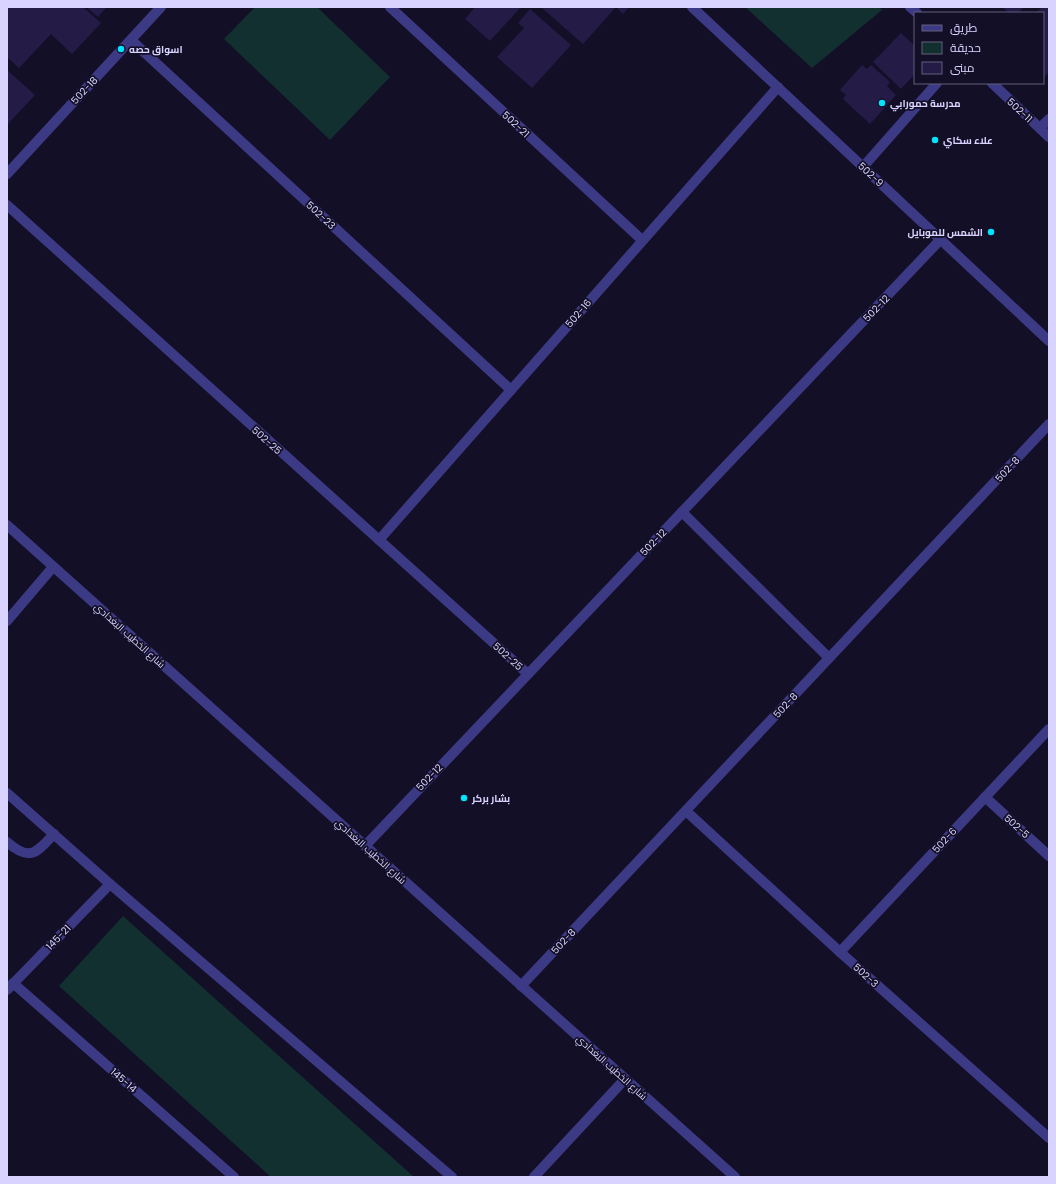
<svg xmlns="http://www.w3.org/2000/svg" width="1056" height="1184" font-family="Poppins,Cairo,sans-serif">
<style>
.green{fill:#12302f}
.building{fill:#241b47}
.lines{fill:none;stroke-linecap:round;stroke-linejoin:round}
.minor{stroke:#3d3a85;stroke-width:10}
.tertiary{stroke:#3d3a85;stroke-width:10}
.poi-dot{fill:#00e5ff;stroke:#130f26;stroke-width:1.5}
.labels{text-anchor:middle;stroke-width:3.5;stroke-linejoin:round;paint-order:stroke}
.poi-label{font-size:10px;font-weight:bold;fill:#d9d4ff;stroke:#130f26;text-anchor:start}
.street-label{font-size:10px;fill:#d9d4ff;stroke:#130f26}
</style>
<rect width="100%" height="100%" fill="#130f26"/>
<!-- green -->
<g class="green">
<path d="M255,7h62l73,70 -60,63 -106,-101z"/>
<path d="M745,7h134l3,3 -70,58z"/>
<path d="M123,916l291,261h-143l-212,-191z"/>
</g>
<!-- building -->
<g class="building">
<path d="M7,7h76l18,16 -29,31 -21,-20 -32,34 -12,-11z"/>
<path d="M86,7h21l-9,10z"/>
<path d="M475,7h46l-31,34 -25,-22z"/>
<path d="M541,7h88l-6,7 -7,-7 -33,37z"/>
<path d="M1002,7h22l-6,6h-9z"/>
<path d="M1042,7h7v65l-6,6v-65h-7z"/>
<path d="M530,9l41,36 -39,43 -35,-31 27,-29 -6,-5z"/>
<path d="M901,33l14,13v28l-14,15 -28,-27z"/>
<path d="M862,65l5,4 4,-4 19,17 -3,4 9,9 -26,29 -27,-25 3,-4 -6,-5z"/>
<path d="M7,70l28,25 -28,30z"/>
</g>
<g class="lines">
<!-- minor -->
<g class="minor">
<path d="M390,7l252,233"/>
<path d="M692,7l357,334"/>
<path d="M910,7l7,6"/>
<path d="M131,40l380,350"/>
<path d="M992,83l57,54"/>
<path d="M1040,128l9,-9"/>
<path d="M863,167l74,-84"/>
<path d="M7,174l154,-167"/>
<path d="M7,205l521,469"/>
<path d="M682,512l147,146"/>
<path d="M379,540l399,-453"/>
<path d="M7,621l46,-54"/>
<path d="M7,793l103,91 342,293"/>
<path d="M985,797l64,59"/>
<path d="M686,811l154,141 209,186"/>
<path d="M7,842c23,20 29,11 47,-8"/>
<path d="M365,846l576,-607"/>
<path d="M840,952l209,-223"/>
<path d="M13,983l221,194"/>
<path d="M521,986l528,-562"/>
<path d="M7,990l103,-106"/>
<path d="M534,1177l91,-98"/>
</g>
<!-- tertiary -->
<path class="tertiary" d="M7,525l728,652"/>
</g>
<!-- markers -->
<g class="poi-dot">
<circle cx="121" cy="49" r="4"/>
<circle cx="882" cy="103" r="4"/>
<circle cx="935" cy="140" r="4"/>
<circle cx="991" cy="232" r="4"/>
<circle cx="464" cy="798" r="4"/>
</g>
<g class="labels">
<!-- poi labels -->
<g class="poi-label">
<text x="129" y="53">اسواق حصه</text>
<text x="890" y="107">مدرسة حمورابي</text>
<text x="943" y="144">علاء سكاي</text>
<text x="983" y="236" text-anchor="end">الشمس للموبايل</text>
<text x="472" y="802">بشار بركر</text>
</g>
<!-- street labels -->
<g class="street-label">
<text transform="translate(84 90) rotate(-47)" y="4">502-18</text>
<text transform="translate(1020 110) rotate(43)" y="4">502-11</text>
<text transform="translate(516 124) rotate(43)" y="4">502-21</text>
<text transform="translate(871 174) rotate(43)" y="4">502-9</text>
<text transform="translate(321 215) rotate(43)" y="4">502-23</text>
<text transform="translate(876 308) rotate(-46)" y="4">502-12</text>
<text transform="translate(578 313) rotate(-49)" y="4">502-16</text>
<text transform="translate(267 440) rotate(42)" y="4">502-25</text>
<text transform="translate(1007 469) rotate(-47)" y="4">502-8</text>
<text transform="translate(653 542) rotate(-46)" y="4">502-12</text>
<text transform="translate(130 635) rotate(42)" y="4">شارع الخطيب البغدادي</text>
<text transform="translate(508 656) rotate(42)" y="4">502-25</text>
<text transform="translate(785 705) rotate(-47)" y="4">502-8</text>
<text transform="translate(429 777) rotate(-46)" y="4">502-12</text>
<text transform="translate(1017 826) rotate(42)" y="4">502-5</text>
<text transform="translate(944 840) rotate(-47)" y="4">502-6</text>
<text transform="translate(371 851) rotate(42)" y="4">شارع الخطيب البغدادي</text>
<text transform="translate(58 937) rotate(-46)" y="4">145-21</text>
<text transform="translate(563 941) rotate(-47)" y="4">502-8</text>
<text transform="translate(866 975) rotate(42)" y="4">502-3</text>
<text transform="translate(612 1067) rotate(42)" y="4">شارع الخطيب البغدادي</text>
<text transform="translate(124 1080) rotate(41)" y="4">145-14</text>
</g>
</g>
<!-- border -->
<rect width="1056" height="1184" fill="none" stroke="#d9d4ff" stroke-width="16"/>
<!-- legend -->
<rect x="914" y="12" width="130" height="72" fill="#130f26" stroke="#625e7d"/>
<rect x="922" y="25" width="20" height="6" fill="#3d3a85" stroke="#625e7d"/>
<text x="950" y="32" font-size="12" fill="#d9d4ff">طريق</text>
<rect x="922" y="42" width="20" height="12" fill="#12302f" stroke="#625e7d"/>
<text x="950" y="52" font-size="12" fill="#d9d4ff">حديقة</text>
<rect x="922" y="62" width="20" height="12" fill="#241b47" stroke="#625e7d"/>
<text x="950" y="72" font-size="12" fill="#d9d4ff">مبنى</text>
</svg>
